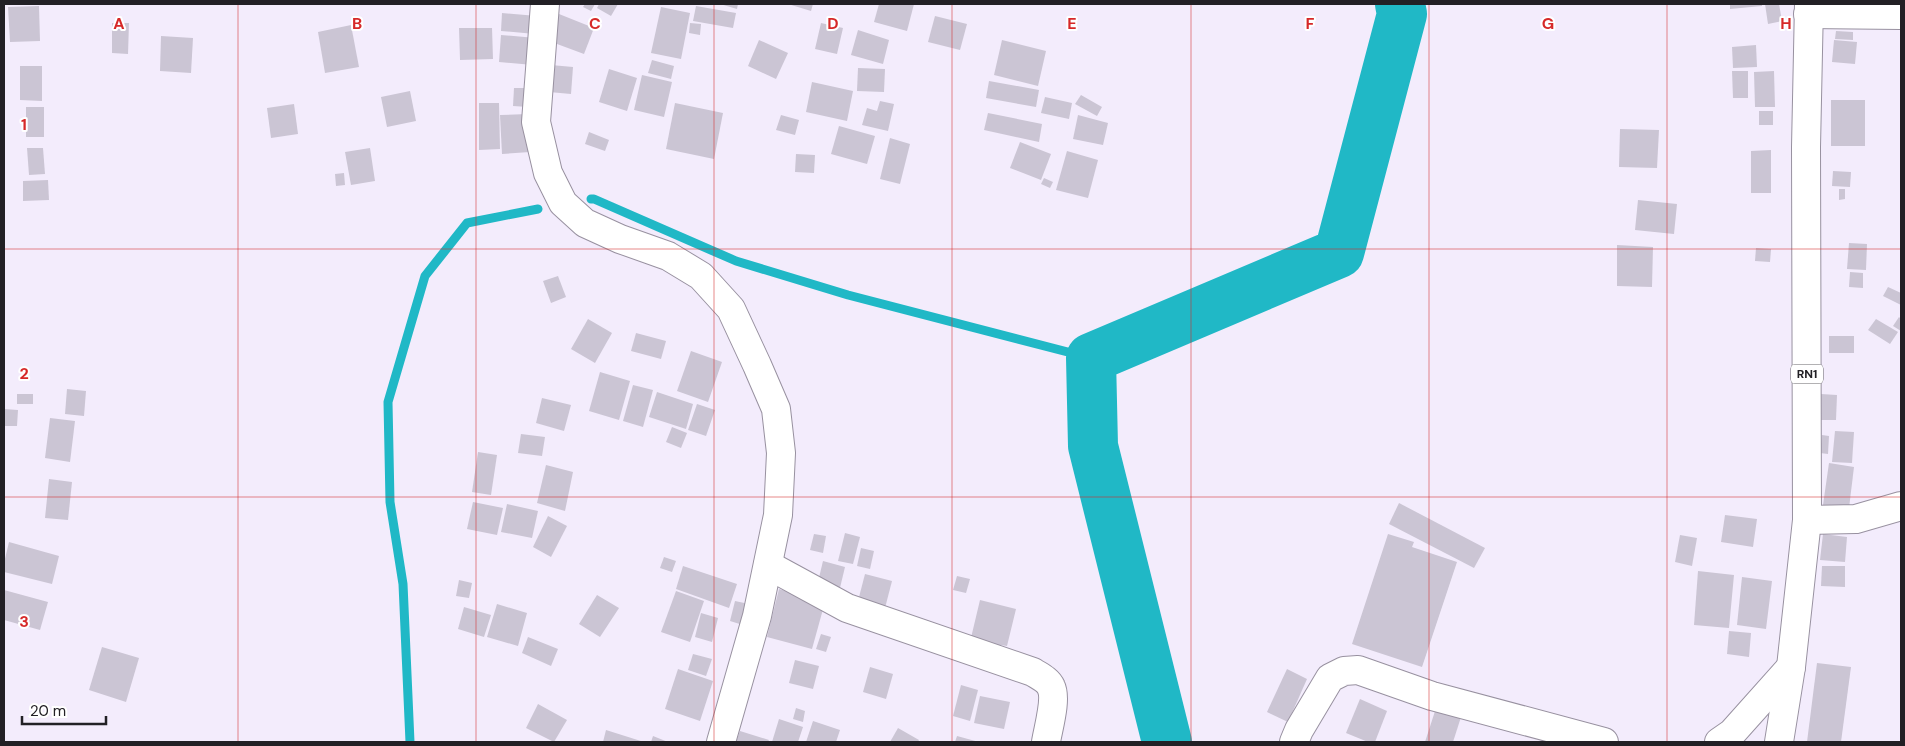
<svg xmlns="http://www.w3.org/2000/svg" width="1905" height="746" font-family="'DM Sans',sans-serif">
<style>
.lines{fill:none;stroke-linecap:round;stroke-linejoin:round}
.stream{stroke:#20b8c6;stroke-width:9}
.river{stroke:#20b8c6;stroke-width:50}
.building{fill:#cbc5d4}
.minor-casing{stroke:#9891a0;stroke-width:30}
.highway-casing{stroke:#9891a0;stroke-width:30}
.minor{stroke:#fff;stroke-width:28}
.highway{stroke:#fff;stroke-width:28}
.grid{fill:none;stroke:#d62828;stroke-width:1;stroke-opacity:0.55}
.labels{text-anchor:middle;stroke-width:4;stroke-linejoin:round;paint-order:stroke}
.shield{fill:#fff;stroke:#646366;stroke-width:1}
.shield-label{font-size:12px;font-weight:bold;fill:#222025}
.grid-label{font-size:16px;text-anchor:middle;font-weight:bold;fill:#d62828;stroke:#fff;stroke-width:4;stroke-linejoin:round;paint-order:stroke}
</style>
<rect width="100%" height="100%" fill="#f3ecfc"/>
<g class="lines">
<!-- stream -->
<g class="stream">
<path d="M591,199h3l142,62 112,34 243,63"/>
<path d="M410,742l-7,-158 -13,-82 -2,-100 37,-126 42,-53 71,-14"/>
</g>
<!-- river -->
<path class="river" d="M1167,742l-74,-296 -2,-88 248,-105 63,-239 -2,-10"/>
</g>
<!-- building -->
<g class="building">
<path d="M585,4h10l-4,7 -8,-4z"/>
<path d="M599,4h19l-7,12 -14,-8z"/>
<path d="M720,4h18l-1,5z"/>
<path d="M788,4h25l-2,7z"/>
<path d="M879,4h35l-7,27 -33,-9z"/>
<path d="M1730,4h32v2l-32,3z"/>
<path d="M1765,4h14l3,17 -14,3z"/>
<path d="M39,6l1,35 -30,1 -2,-35z"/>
<path d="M696,6l40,7 -3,15 -40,-7z"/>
<path d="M661,7l29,6 -9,46 -30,-6z"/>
<path d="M502,13l35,3 -2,18 -34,-3z"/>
<path d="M559,14l35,14 -10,26 -35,-13z"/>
<path d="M935,16l32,8 -7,26 -32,-8z"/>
<path d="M112,23h17l-1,31 -16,-1z"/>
<path d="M690,23l11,1 -1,11 -11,-2z"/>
<path d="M821,23l22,5 -6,26 -22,-5z"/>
<path d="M351,25l8,42 -34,6 -7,-41z"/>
<path d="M459,28h33l1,31 -33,1z"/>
<path d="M858,30l31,10 -6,24 -32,-9z"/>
<path d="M1836,31l17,1v8l-18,-1z"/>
<path d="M501,35l35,3 -3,27 -34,-3z"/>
<path d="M161,36l32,2 -2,35 -31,-2z"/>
<path d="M759,40l29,13 -12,26 -28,-13z"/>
<path d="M1002,40l44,11 -8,35 -44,-11z"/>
<path d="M1834,40l23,2 -2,22 -23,-2z"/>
<path d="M1756,45l1,22 -24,1 -1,-21z"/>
<path d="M652,60l22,6 -3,13 -23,-6z"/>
<path d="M551,65l22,2 -2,27 -22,-2z"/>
<path d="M20,66h22v35l-22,-1z"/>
<path d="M858,68l27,1 -1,23 -27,-1z"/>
<path d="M609,69l28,9 -10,33 -28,-9z"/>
<path d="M1732,71h16v27h-15z"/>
<path d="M1774,71l1,36h-20l-1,-35z"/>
<path d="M642,75l30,7 -8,35 -30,-7z"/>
<path d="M989,81l50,9 -3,17 -50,-9z"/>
<path d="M812,82l41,9 -6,30 -41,-9z"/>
<path d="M514,88h15l-1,19 -15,-1z"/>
<path d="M410,91l6,30 -29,6 -6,-30z"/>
<path d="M1081,95l21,12 -5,9 -22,-12z"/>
<path d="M1045,97l27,6 -3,16 -28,-6z"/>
<rect x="1831" y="100" width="34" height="46"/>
<path d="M880,101l14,3 -6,27 -26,-6 5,-17 10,3z"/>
<path d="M479,103h20l1,46 -21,1z"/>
<path d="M675,103l48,10 -9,46 -48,-10z"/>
<path d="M294,104l4,30 -27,4 -4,-30z"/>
<rect x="26" y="107" width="18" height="30"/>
<rect x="1759" y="111" width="14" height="14"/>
<path d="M988,113l54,11 -3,18 -55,-12z"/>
<path d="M528,114l2,38 -28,2 -2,-39z"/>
<path d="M781,115l18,5 -4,15 -19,-5z"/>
<path d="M1078,115l30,8 -5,22 -30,-6z"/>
<path d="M839,126l36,10 -8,28 -36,-10z"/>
<path d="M1620,129l39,1 -2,38 -38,-1z"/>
<path d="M589,132l20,8 -4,11 -20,-7z"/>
<path d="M890,138l20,6 -10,40 -20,-5z"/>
<path d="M1020,142l31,12 -10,26 -31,-12z"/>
<path d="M27,148h16l2,26 -16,1z"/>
<path d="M370,148l5,33 -24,4 -6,-33z"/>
<path d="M1771,150v43h-20v-42z"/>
<path d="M1067,151l31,9 -10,38 -32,-8z"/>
<path d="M796,154l19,1 -1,18 -19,-1z"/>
<path d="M1833,171l18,1 -1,15 -18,-1z"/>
<path d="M344,173l1,12 -9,1 -1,-12z"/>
<path d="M1044,178l9,4 -3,6 -9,-4z"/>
<path d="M48,180l1,20 -26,1v-20z"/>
<path d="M1839,189h6v10l-6,1z"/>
<path d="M1638,200l39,4 -3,30 -39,-4z"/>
<path d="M1849,243l18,1 -1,26 -19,-1z"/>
<path d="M1617,245l36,2 -1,40 -35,-1z"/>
<path d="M1756,248l15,1 -1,13 -15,-1z"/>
<path d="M1850,272l13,1v15l-14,-1z"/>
<path d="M558,276l8,21 -15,6 -8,-22z"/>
<path d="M1888,287l13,6v12l-18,-9z"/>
<path d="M1899,317l2,2v12l-8,-5z"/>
<path d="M588,319l24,14 -17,30 -24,-14z"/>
<path d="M1876,319l22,13 -8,12 -22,-14z"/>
<path d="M636,333l30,8 -5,18 -30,-8z"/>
<rect x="1829" y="336" width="25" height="17"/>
<path d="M691,351l31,11 -14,40 -31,-11z"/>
<path d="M600,372l30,9 -11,39 -30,-9z"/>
<path d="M633,385l20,5 -10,37 -20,-6z"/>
<path d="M67,389l19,2 -2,25 -19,-2z"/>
<path d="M657,392l36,12 -7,25 -37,-12z"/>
<rect x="17" y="394" width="16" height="10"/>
<path d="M1821,394l16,1 -1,25h-16z"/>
<path d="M542,398l29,7 -7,26 -28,-8z"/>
<path d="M697,404l18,6 -9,26 -18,-6z"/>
<path d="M4,409l14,1 -1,16h-13z"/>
<path d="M50,418l25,3 -5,41 -25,-4z"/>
<path d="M672,427l15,6 -6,15 -15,-6z"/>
<path d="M1835,431l19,1 -2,31 -20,-1z"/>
<path d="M521,434l24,3 -3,19 -24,-3z"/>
<path d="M1822,435l7,1 -1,18 -8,-1z"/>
<path d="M478,452l19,3 -6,40 -19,-3z"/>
<path d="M1829,463l25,4 -5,41 -26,-3z"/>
<path d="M546,465l27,7 -8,39 -28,-8z"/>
<path d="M49,479l23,3 -4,38 -23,-2z"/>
<path d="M473,502l30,6 -6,27 -30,-6z"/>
<path d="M1399,503l86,45 -11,20 -85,-44z"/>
<path d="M507,504l31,7 -6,27 -31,-6z"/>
<path d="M1725,515l32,4 -4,28 -32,-5z"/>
<path d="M548,516l19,10 -16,31 -18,-10z"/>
<path d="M845,533l15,4 -7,27 -15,-3z"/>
<path d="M814,534l12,2 -3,17 -13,-3z"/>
<path d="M1388,534l26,8 -2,5 45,15 -35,105 -70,-23z"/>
<path d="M1823,534l24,3 -2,25 -25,-2z"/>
<path d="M1680,535l17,3 -5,28 -17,-4z"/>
<path d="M9,542l50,14 -7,28 -48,-12v-9z"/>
<path d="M861,548l13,3 -4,18 -13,-3z"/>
<path d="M664,557l12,4 -4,11 -12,-4z"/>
<path d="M823,561l22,6 -6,25 -22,-6z"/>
<path d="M683,566l54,18 -8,24 -53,-19z"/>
<path d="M1822,566h23v21l-24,-1z"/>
<path d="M1698,571l36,4 -5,53 -35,-3z"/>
<path d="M865,574l27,7 -7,27 -27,-7z"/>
<path d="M957,576l13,3 -4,14 -13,-3z"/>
<path d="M1742,577l30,4 -6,48 -29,-4z"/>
<path d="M459,580l13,3 -3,15 -13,-2z"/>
<path d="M779,589l46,13 -13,47 -45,-12z"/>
<path d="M4,590l44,12 -8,28 -36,-10z"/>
<path d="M676,591l28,10 -14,41 -29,-10z"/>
<path d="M597,595l22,13 -19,29 -21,-13z"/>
<path d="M980,600l36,9 -9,37 -6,-1 -1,4 -30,-7z"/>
<path d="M735,601l14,3 -6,21 -13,-4z"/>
<path d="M497,604l30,9 -9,33 -31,-9z"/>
<path d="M464,607l27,8 -7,22 -26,-8z"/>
<path d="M701,613l17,5 -6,24 -17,-5z"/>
<path d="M1729,631l22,2 -2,24 -22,-3z"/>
<path d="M821,634l10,3 -5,15 -10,-3z"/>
<path d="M528,637l30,12 -7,17 -29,-13z"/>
<path d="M102,647l37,11 -13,44 -37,-12z"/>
<path d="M693,654l19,5 -6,17 -18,-6z"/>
<path d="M795,660l24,6 -6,23 -24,-6z"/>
<path d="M1817,663l34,4 -10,75h-34z"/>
<path d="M870,667l23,7 -7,25 -23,-7z"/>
<path d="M678,669l35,12 -13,40 -35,-12z"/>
<path d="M1287,669l20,10 -19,43 -21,-10z"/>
<path d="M961,685l17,5 -8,31 -17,-5z"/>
<path d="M980,696l30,6 -6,27 -30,-6z"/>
<path d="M1360,699l27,12 -12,31h-7l-22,-9z"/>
<path d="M538,704l29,16 -13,22 -28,-14z"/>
<path d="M796,708l9,3 -2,11 -10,-3z"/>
<path d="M1436,708l25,9 -8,25h-28z"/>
<path d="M779,719l24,8 -5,15h-26z"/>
<path d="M813,721l27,9 -4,12h-30z"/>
<path d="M898,728l21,12 -1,2h-28z"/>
<path d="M606,730l38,12h-41z"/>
<path d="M740,731l29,9 -1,2h-32z"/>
<path d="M653,736l15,6h-17z"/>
<path d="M957,736l22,6h-24z"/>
</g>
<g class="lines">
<!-- minor casing -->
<g class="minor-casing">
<g id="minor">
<path d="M545,4l-9,118 12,51 15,30 22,20 35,16 48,17 33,20 30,33 26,56 19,44 5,44 -3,62 -21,101 -36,126"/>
<path d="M1808,14l93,1"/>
<path d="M1807,520l49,-1 45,-13"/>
<path d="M768,565l79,43 186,64c6,4 15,8 18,15 6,12 -3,42 -5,55"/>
<path d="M1294,742l5,-12 31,-52 14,-7 14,-1 74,26 172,46"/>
<path d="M1719,742l13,-9 59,-66"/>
</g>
</g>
<!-- highway casing -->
<g class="highway-casing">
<path id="highway" d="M1779,742l12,-75 16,-147 -1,-373 3,-143"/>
</g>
<!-- minor -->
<use href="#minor" class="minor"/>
<!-- highway -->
<use href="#highway" class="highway"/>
</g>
<!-- grid -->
<path class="grid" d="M238,4v738M476,4v738M714,4v738M952,4v738M1191,4v738M1429,4v738M1667,4v738M4,249h1897M4,497h1897"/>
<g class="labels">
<!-- shield labels -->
<rect class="shield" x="1791" y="364.5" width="32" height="19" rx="4"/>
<g class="shield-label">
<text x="1807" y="378">RN1</text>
</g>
</g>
<g class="grid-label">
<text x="119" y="29">A</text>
<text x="357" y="29">B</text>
<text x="595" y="29">C</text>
<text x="833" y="29">D</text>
<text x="1072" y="29">E</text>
<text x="1310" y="29">F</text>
<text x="1548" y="29">G</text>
<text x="1786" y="29">H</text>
<text x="24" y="130">1</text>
<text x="24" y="379">2</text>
<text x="24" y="627">3</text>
</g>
<!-- border -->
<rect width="1905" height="746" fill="none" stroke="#222025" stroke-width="10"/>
<!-- scale -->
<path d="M22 716v8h84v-8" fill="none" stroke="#222025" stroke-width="2.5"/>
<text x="30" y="716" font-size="15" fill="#222025" stroke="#ffffff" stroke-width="4" paint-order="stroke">20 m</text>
</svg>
